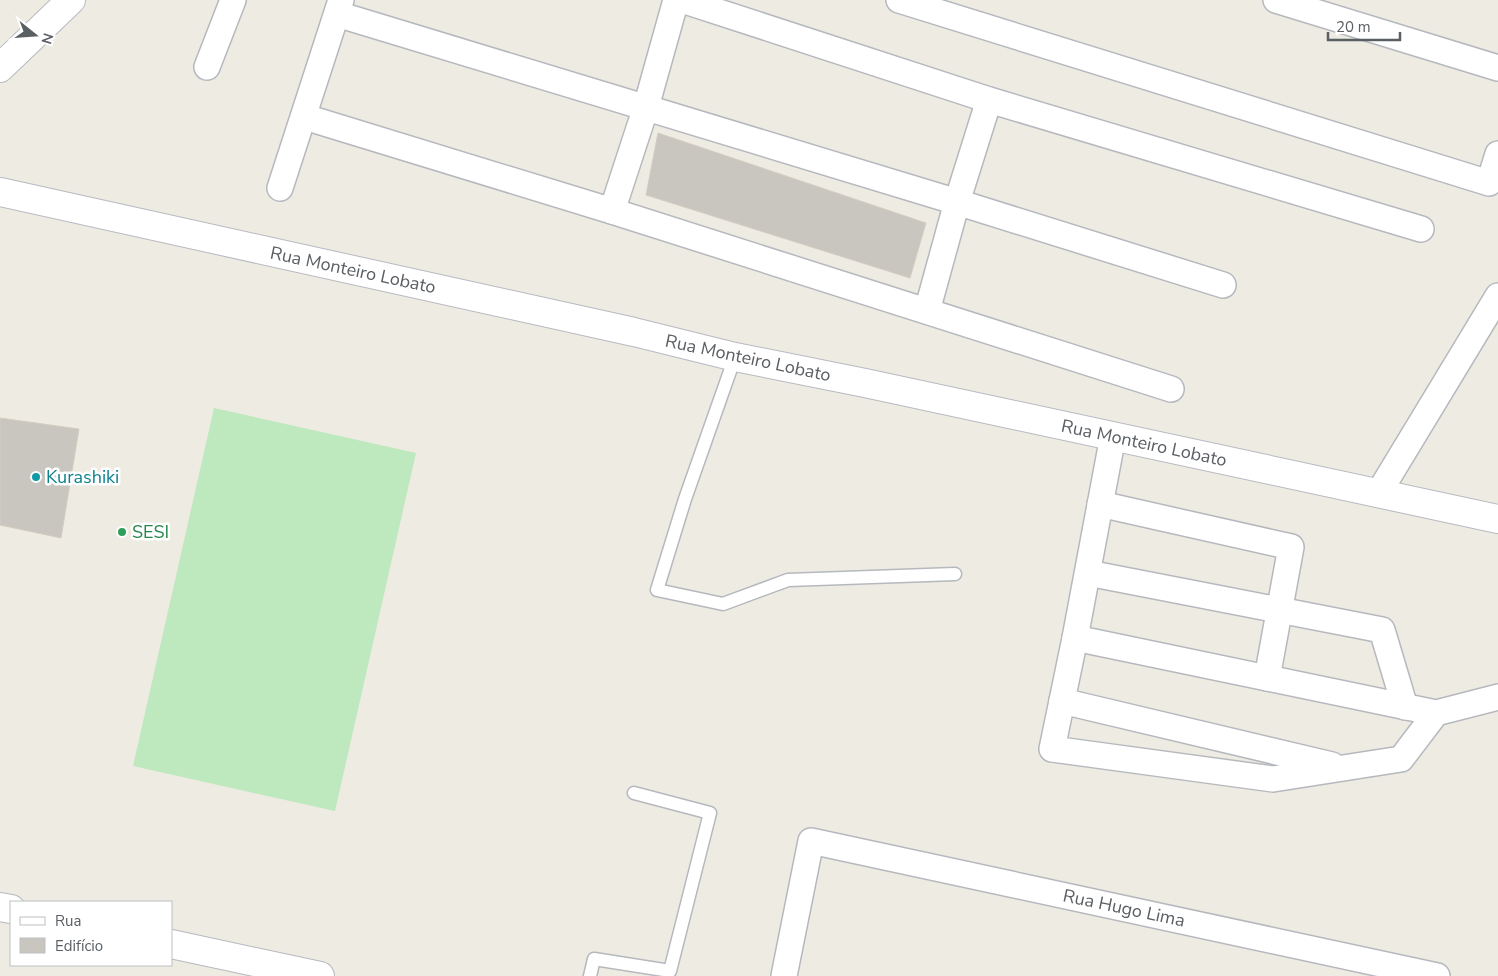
<svg xmlns="http://www.w3.org/2000/svg" width="1498" height="976" font-family="'Nunito Sans',sans-serif">
<style>
.pitch{fill:#bee8bd}
.building{fill:#c9c6bf;stroke:#d3cdc0}
.lines{fill:none;stroke-linecap:round;stroke-linejoin:round}
.service-casing{stroke:#b5b9be;stroke-width:15}
.minor-casing{stroke:#b5b9be;stroke-width:28}
.tertiary-casing{stroke:#b5b9be;stroke-width:30}
.secondary-casing{stroke:#b6bac0;stroke-width:30}
.service{stroke:#fff;stroke-width:12}
.minor{stroke:#fff;stroke-width:25}
.tertiary{stroke:#fff;stroke-width:28}
.secondary{stroke:#fff;stroke-width:28}
.culture-dot{fill:#0f9aa8;stroke:#fff;stroke-width:2}
.leisure-dot{fill:#2e9e5b;stroke:#fff;stroke-width:2}
.labels{text-anchor:middle;stroke-width:5;stroke-linejoin:round;paint-order:stroke}
.street-label{font-size:18px;fill:#5a5f64;stroke:#fff}
.culture-label{font-size:18px;fill:#0d838f;stroke:#fff;text-anchor:start}
.leisure-label{font-size:18px;fill:#27864d;stroke:#fff;text-anchor:start}
</style>
<rect width="100%" height="100%" fill="#eeebe2"/>
<!-- pitch -->
<path class="pitch" d="M214,408l202,45 -81,358 -202,-45z"/>
<!-- building -->
<g class="building">
<path d="M658,133l268,90 -16,55 -264,-83z"/>
<path d="M0,418l79,11 -18,109 -61,-13z"/>
</g>
<g class="lines">
<!-- service casing -->
<g class="service-casing">
<g id="service">
<path d="M735,357l-50,142 -28,91 66,14 65,-24 167,-6"/>
<path d="M590,976l4,-17 76,12 40,-158 -76,-20"/>
</g>
</g>
<!-- minor casing -->
<g class="minor-casing">
<g id="minor">
<path d="M682,0l307,100 432,129"/>
<path d="M899,0l590,183 9,-29"/>
<path d="M1276,0l222,68"/>
<path d="M337,14l620,188 266,83"/>
<path d="M207,67l26,-67"/>
<path d="M305,117l307,94 559,178"/>
<path d="M280,188l61,-188"/>
<path d="M612,211l34,-104 30,-107"/>
<path d="M927,311l30,-109 32,-102"/>
<path d="M1113,436l-38,202 361,75 62,-16"/>
<path d="M1378,494l120,-198"/>
<path d="M1100,504l191,43 -24,131"/>
<path d="M1088,573l294,57 23,77"/>
<path d="M1075,638l-23,111 221,30 128,-20 35,-46"/>
<path d="M1062,701l270,64"/>
<path d="M784,976l27,-135 626,135"/>
</g>
</g>
<!-- tertiary casing -->
<g class="tertiary-casing">
<g id="tertiary">
<path d="M0,907l11,2"/>
<path d="M171,944l149,32"/>
</g>
</g>
<!-- secondary casing -->
<g class="secondary-casing">
<g id="secondary">
<path d="M0,68l71,-68"/>
<path d="M0,192l634,140 101,25 130,26 633,136"/>
</g>
</g>
<!-- service -->
<use href="#service" class="service"/>
<!-- minor -->
<use href="#minor" class="minor"/>
<!-- tertiary -->
<use href="#tertiary" class="tertiary"/>
<!-- secondary -->
<use href="#secondary" class="secondary"/>
</g>
<!-- markers -->
<circle class="culture-dot" cx="36" cy="477" r="5"/>
<circle class="leisure-dot" cx="122" cy="532" r="5"/>
<g class="labels">
<!-- street labels -->
<g class="street-label">
<text transform="translate(353 270) rotate(12)" y="6">Rua Monteiro Lobato</text>
<text transform="translate(748 358) rotate(12)" y="6">Rua Monteiro Lobato</text>
<text transform="translate(1144 443) rotate(12)" y="6">Rua Monteiro Lobato</text>
<text transform="translate(1124 908) rotate(12)" y="6">Rua Hugo Lima</text>
</g>
<!-- culture labels -->
<g class="culture-label">
<text x="46" y="483">Kurashiki</text>
</g>
<!-- leisure labels -->
<g class="leisure-label">
<text x="132" y="538">SESI</text>
</g>
</g>
<!-- legend -->
<rect x="10" y="901" width="162" height="65" fill="#ffffff" stroke="#bdbfc1"/>
<rect x="20" y="917" width="25" height="8" fill="#ffffff" stroke="#bdbfc1"/>
<text x="55" y="926" font-size="15" fill="#5a5f64">Rua</text>
<rect x="20" y="938" width="25" height="15" fill="#c9c6bf" stroke="#bdbfc1"/>
<text x="55" y="951" font-size="15" fill="#5a5f64">Edifício</text>
<!-- north arrow -->
<g transform="translate(35 35) rotate(107)" stroke="#ffffff" stroke-width="4" paint-order="stroke">
<path d="M0-4L9 19L0 12L-9 19Z" fill="#5a5f64"/>
<text y="-8" font-size="14" font-weight="bold" text-anchor="middle" fill="#5a5f64">N</text>
</g>
<!-- scale -->
<path d="M1328 32v8h72v-8" fill="none" stroke="#5a5f64" stroke-width="2.5"/>
<text x="1336" y="32" font-size="15" fill="#5a5f64" stroke="#ffffff" stroke-width="4" paint-order="stroke">20 m</text>
</svg>
